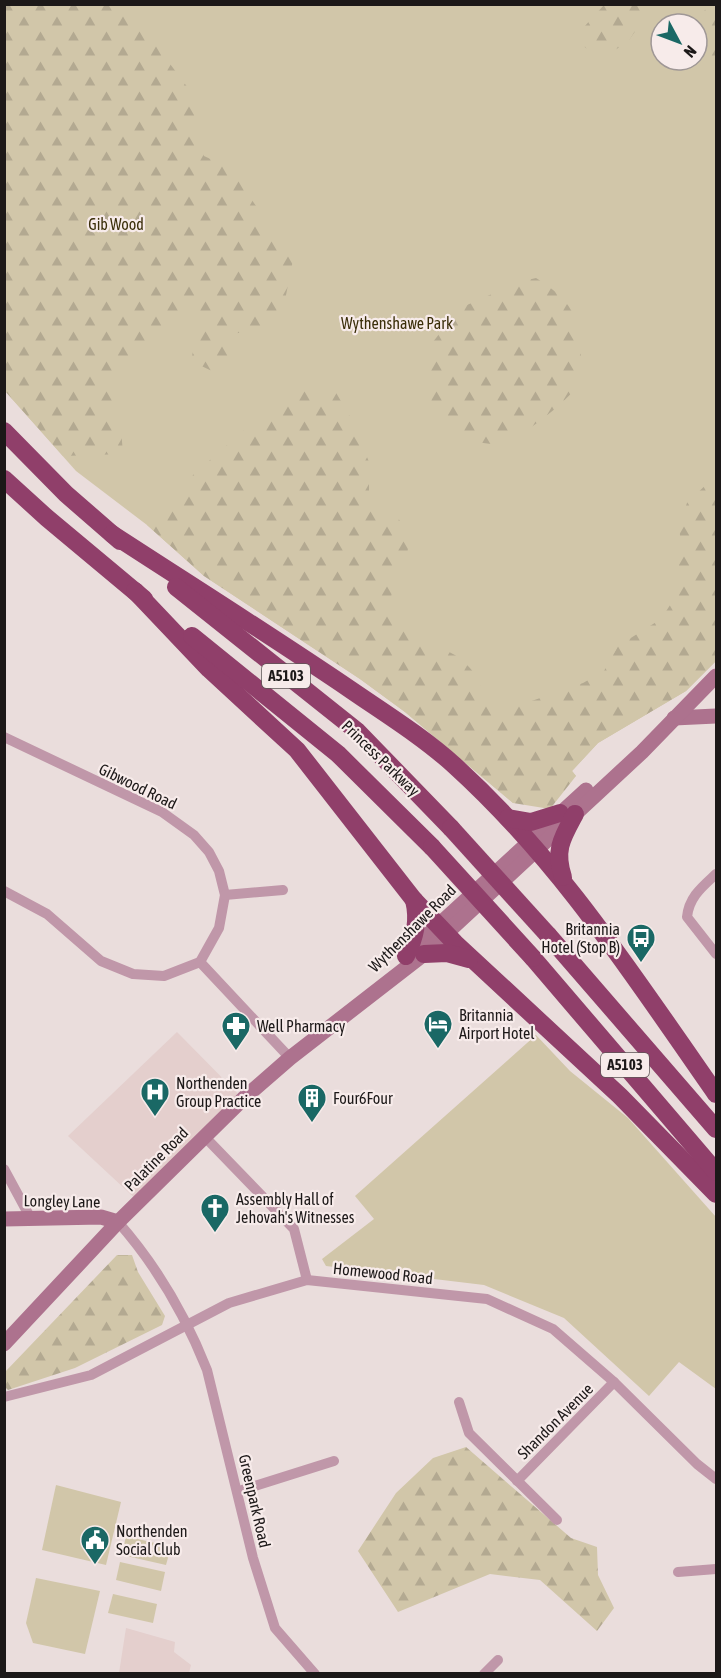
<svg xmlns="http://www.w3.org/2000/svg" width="721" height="1678" font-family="'Asap Condensed',sans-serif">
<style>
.built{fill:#e4cfcd}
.green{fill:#d1c6a9;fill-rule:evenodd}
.forest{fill:url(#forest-firs)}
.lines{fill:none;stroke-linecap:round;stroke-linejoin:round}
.street{stroke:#c097a9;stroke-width:10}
.secondary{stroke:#ad728e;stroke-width:15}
.highway{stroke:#903f6a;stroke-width:18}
.highway-bridge{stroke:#903f6a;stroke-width:18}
.labels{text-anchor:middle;stroke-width:4.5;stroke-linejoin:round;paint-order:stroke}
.shield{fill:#f7ebea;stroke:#5e5757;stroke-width:1.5}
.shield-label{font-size:15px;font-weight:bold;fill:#1c1818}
.park-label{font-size:16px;fill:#3a2e09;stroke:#f7ebea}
.street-label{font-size:16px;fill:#1c1818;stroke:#f7ebea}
.poi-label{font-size:16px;fill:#1c1818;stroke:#f7ebea;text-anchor:start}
</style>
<defs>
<pattern id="forest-firs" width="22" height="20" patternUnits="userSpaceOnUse" patternTransform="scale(1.5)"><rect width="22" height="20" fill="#d1c6a9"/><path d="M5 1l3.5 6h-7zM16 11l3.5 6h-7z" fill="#b3a991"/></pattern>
</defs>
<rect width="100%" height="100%" fill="#eadddc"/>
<!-- built -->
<g class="built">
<path d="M177,1032l66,67 -104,103 -71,-66z"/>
<path d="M126,1628l49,14 -1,10 17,13 -2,8h-70z"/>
</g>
<!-- green -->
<g class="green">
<path d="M4,5h712v656l-30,30 -88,52 -26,28 4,5 -63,27 -108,-91 -45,-33 -156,-103 -57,-51 -71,-54 -71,-80zM661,24h36v36h-36z"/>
<path d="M536,1035l34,36 58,47 88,99v172l-37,-27 -30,34 -85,-78 -80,-33 -158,-19 -4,-7 52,-40 -19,-23z"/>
<path d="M56,1485l65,17 -15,63 -64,-15z"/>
<path d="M126,1536l45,11 -5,18 -44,-10z"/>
<path d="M120,1562l45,10 -4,19 -45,-11z"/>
<path d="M36,1578l64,13 -15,63 -52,-11 -7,-20z"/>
<path d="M113,1594l44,10 -4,19 -45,-10z"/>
</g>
<!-- forest -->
<g class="forest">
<path d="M4,5h122l71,95 -3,34 10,22 26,12 63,92 -8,40 -23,29 -36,6 9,28 -21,9 -23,-11 9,-43 -14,-8 -22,15 -5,17c-35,18 -41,34 -50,71l12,16 2,25 -60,2 -58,-65z"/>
<path d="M604,5v-1l55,1 -9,5 -23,33 -28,16 -25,-21z"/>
<path d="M707,8l9,2v61l-19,-19v-28h-6z"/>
<path d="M536,278c35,22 44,38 45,79 0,6 2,17 0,23 -7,17 -57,55 -74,62 -12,5 -29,0 -41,-3l-7,-14 -12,-5 -16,-15 1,-20 -5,-11 2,-27 18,-23 20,-19 52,-23z"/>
<path d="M310,385l25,6 17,29 17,42v39c8,3 19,7 25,13 40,39 -19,73 0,106 15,25 54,23 73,45 17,17 11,28 36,46l80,-28 21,-12 14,-25 43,-27 13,-20 7,-52 -2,-23 8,-21 29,-28v186l-30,30 -88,52 -26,28 4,5 -26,33 -37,-6 -108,-91 -45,-33 -156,-103 -57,-51 48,-52 61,-53z"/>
<path d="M117,1255h15l6,17 27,44 -3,9 -87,43 -67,22 -3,-3v-15z"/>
<path d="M466,1447l105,91 26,9 1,28 16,33 -17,23 -57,-51 -50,-6 -92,38 -40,-61 38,-58 37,-35z"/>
</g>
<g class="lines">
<!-- street -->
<g class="street">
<path d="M4,737l158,75 32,23 15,17 10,19 6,24 -6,33 -19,34"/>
<path d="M716,874c-14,13 -27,23 -29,43l29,37"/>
<path d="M4,891l43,23 54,47 32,13 31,2 36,-14"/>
<path d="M225,895l58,-5"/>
<path d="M200,962l90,96"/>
<path d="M204,1136l90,93 13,51"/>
<path d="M4,1169l26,48"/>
<path d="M118,1222c38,43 68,95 89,148l46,188 22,70 40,46"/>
<path d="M4,1397l87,-22 138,-72 78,-23 180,19 66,30 61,53 83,82 19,15"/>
<path d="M459,1402l10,31 88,87"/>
<path d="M517,1481l97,-99"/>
<path d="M239,1491l95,-30"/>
<path d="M678,1572l38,-3"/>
<path d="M484,1674l14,-14"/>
</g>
<!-- secondary -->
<g class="secondary">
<path d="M674,718l42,-2"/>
<path d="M407,954l179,-164"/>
<path d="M4,1219l97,-2 17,5"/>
<path d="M4,1344l114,-122 125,-123 47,-41 134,-104 218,-202 74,-76"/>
</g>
<!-- highway -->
<g class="highway">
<path d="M4,431l62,63 54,47"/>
<path d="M4,479l43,39 97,81"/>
<path d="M112,534c80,52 161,103 239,156 35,24 72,47 103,75 107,97 180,212 262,329"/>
<path d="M176,587l181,144 94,97"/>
<path d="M135,591l74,78 88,81 117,150 41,43 165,153 96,98"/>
<path d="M192,636l146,118 94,93"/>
<path d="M508,818l23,4 29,-9"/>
<path d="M563,877c-9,-27 -1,-39 12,-63"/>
<path d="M548,935l168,194"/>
<path d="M424,954l23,-1 22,6"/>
<path d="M406,956c9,-19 13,-35 8,-56"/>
<path d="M533,958l183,214"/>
</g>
<!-- highway-bridge -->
<g class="highway-bridge">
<path d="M451,828l97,107"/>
<path d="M432,847l101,111"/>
</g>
</g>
<!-- icons -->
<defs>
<g id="bus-pin" transform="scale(1.5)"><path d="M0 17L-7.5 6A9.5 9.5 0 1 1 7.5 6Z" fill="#1a6865" stroke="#f7ebea"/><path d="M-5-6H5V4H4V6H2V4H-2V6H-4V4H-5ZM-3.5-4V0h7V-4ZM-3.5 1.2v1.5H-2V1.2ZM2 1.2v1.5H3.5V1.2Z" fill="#fff"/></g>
<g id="hotel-pin" transform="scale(1.5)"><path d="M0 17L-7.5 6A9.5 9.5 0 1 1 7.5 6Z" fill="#1a6865" stroke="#f7ebea"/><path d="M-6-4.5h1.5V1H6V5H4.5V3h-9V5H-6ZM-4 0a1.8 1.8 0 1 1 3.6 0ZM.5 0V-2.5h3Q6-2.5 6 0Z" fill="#fff"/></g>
<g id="pharmacy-pin" transform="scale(1.5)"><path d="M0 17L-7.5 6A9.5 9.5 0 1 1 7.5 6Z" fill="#1a6865" stroke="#f7ebea"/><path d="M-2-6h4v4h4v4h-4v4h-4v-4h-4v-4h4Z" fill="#fff"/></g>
<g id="hospital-pin" transform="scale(1.5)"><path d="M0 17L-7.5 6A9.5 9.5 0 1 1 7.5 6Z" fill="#1a6865" stroke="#f7ebea"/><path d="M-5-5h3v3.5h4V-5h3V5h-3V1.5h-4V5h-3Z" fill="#fff"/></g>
<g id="building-pin" transform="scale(1.5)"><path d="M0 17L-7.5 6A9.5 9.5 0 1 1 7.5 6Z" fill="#1a6865" stroke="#f7ebea"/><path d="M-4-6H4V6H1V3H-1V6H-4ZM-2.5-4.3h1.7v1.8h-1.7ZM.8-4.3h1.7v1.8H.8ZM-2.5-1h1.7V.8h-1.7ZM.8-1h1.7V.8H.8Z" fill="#fff"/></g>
<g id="church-pin" transform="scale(1.5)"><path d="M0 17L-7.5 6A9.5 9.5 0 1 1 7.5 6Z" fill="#1a6865" stroke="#f7ebea"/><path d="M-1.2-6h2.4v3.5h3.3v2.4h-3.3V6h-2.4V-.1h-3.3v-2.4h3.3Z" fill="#fff"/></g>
<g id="civic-pin" transform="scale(1.5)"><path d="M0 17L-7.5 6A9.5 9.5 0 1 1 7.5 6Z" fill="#1a6865" stroke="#f7ebea"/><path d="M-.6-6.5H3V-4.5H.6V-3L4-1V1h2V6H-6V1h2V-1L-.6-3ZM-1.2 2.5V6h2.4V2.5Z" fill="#fff"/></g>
</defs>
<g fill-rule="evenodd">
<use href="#bus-pin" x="641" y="938"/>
<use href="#hotel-pin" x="438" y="1024"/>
<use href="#pharmacy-pin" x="236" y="1026"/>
<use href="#hospital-pin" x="155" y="1092"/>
<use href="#building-pin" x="312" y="1098"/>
<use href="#church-pin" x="215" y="1208"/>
<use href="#civic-pin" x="95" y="1540"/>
</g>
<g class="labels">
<!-- shield labels -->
<g class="shield">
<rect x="262" y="664" width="48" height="24" rx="4.5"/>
<rect x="601" y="1053" width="48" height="24" rx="4.5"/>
</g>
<g class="shield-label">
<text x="286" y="681">A5103</text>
<text x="625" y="1070">A5103</text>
</g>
<!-- park labels -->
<g class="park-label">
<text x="116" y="230">Gib Wood</text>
<text x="397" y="329">Wythenshawe Park</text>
</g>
<!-- street labels -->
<g class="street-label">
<text transform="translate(381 758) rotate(44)" y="6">Princess Parkway</text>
<text transform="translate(138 786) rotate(26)" y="6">Gibwood Road</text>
<text transform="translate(412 928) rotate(-45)" y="6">Wythenshawe Road</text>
<text transform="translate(156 1159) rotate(-45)" y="6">Palatine Road</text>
<text transform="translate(62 1201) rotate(1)" y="6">Longley Lane</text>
<text transform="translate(383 1273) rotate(6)" y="6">Homewood Road</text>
<text transform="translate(555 1421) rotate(-45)" y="6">Shandon Avenue</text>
<text transform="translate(255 1501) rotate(77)" y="6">Greenpark Road</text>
</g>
<!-- poi labels -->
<g class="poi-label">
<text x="620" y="935" text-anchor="end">Britannia<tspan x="620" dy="18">Hotel (Stop B)</tspan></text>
<text x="459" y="1021">Britannia<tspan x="459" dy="18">Airport Hotel</tspan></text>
<text x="257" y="1032">Well Pharmacy</text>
<text x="176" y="1089">Northenden<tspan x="176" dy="18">Group Practice</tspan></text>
<text x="333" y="1104">Four6Four</text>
<text x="236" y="1205">Assembly Hall of<tspan x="236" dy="18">Jehovah's Witnesses</tspan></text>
<text x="116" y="1537">Northenden<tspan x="116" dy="18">Social Club</tspan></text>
</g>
</g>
<!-- border -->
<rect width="721" height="1678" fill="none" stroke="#1c1818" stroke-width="12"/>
<!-- north arrow -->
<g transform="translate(679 42) rotate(131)"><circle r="28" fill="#f7ebea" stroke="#9f9796" stroke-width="1.5"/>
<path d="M0-4.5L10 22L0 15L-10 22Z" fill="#1a6865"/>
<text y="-9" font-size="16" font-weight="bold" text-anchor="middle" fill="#1c1818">N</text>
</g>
</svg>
